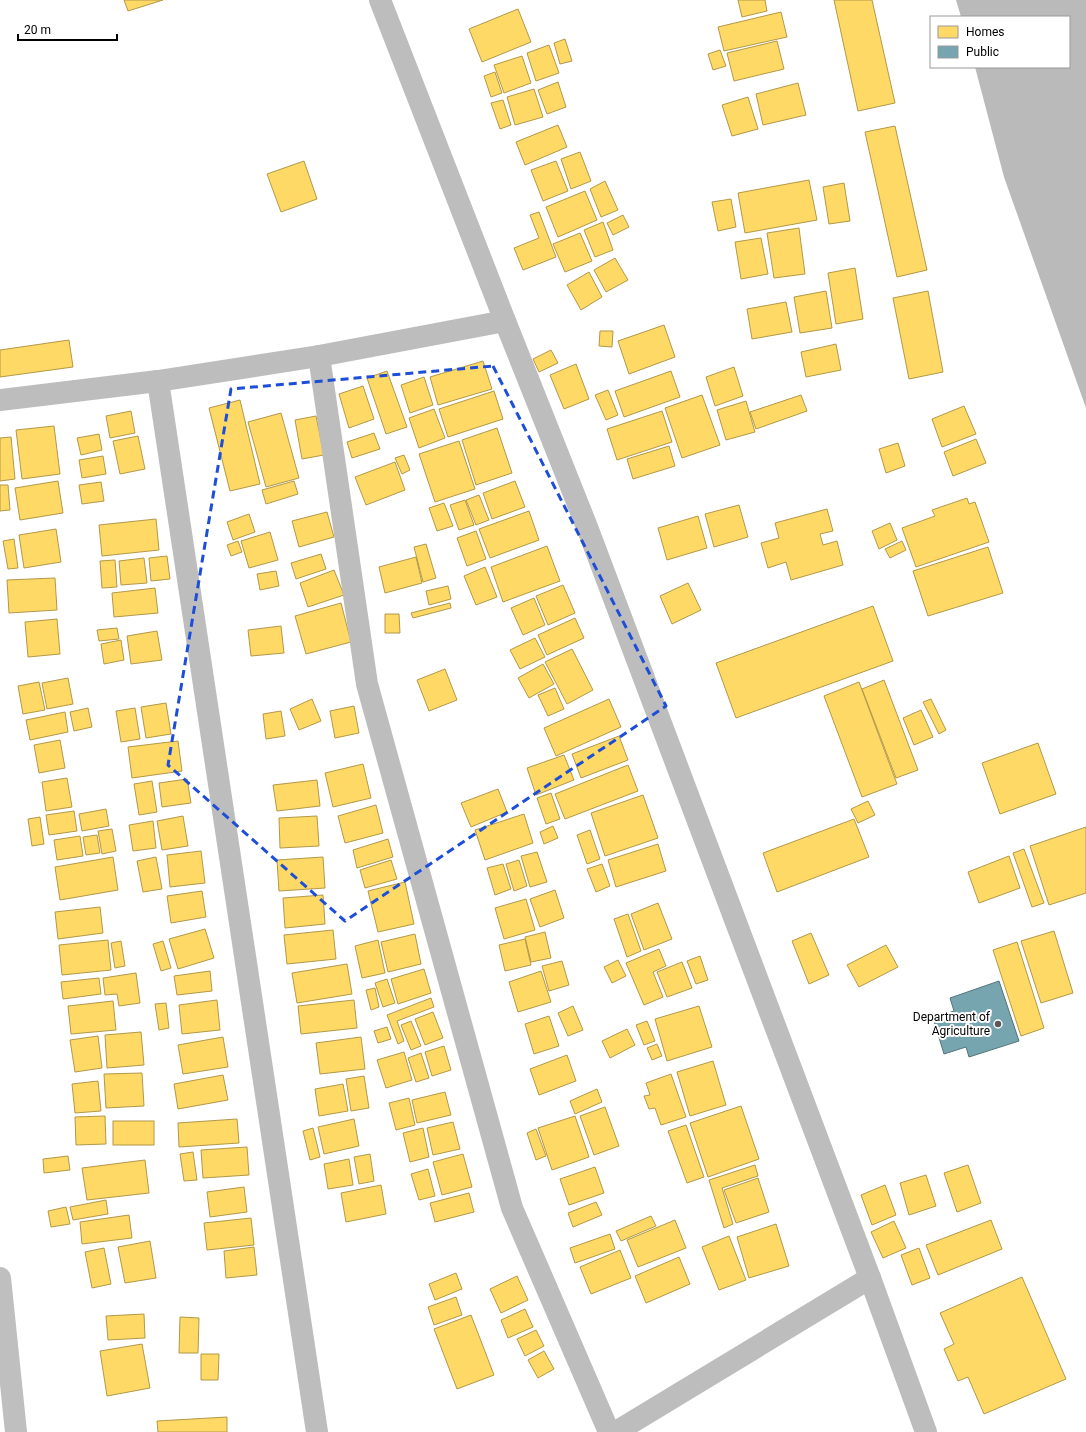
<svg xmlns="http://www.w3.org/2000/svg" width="1086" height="1432" font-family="Roboto,sans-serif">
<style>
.water{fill:#bababa}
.homes{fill:#ffd966;stroke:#b29847}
.public{fill:#76a5af;stroke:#53747a}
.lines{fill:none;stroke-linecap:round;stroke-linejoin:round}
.street{stroke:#bdbdbd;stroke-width:22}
.secondary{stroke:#bfbfbf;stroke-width:22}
.marked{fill:none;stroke:#1d4ed8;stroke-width:3;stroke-dasharray:8 5;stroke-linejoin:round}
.poi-dot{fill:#595959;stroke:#fff;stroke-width:1.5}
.labels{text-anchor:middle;stroke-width:4;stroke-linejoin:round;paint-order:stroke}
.poi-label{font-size:12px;fill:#000;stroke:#fff;text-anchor:end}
</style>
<rect width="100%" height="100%" fill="#fff"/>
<!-- water -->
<path class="water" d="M956,0h130v408l-82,-231 -29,-110h94v-50h-108z"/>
<!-- homes -->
<g class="homes">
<path d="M124,0h39l-35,11z"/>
<path d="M738,0h27l2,11 -25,6z"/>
<path d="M834,0h38l23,103 -37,8z"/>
<path d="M518,9l13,33 -49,20 -13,-33z"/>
<path d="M781,12l6,25 -63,14 -6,-24z"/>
<path d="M565,39l7,22 -12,3 -6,-21z"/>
<path d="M777,41l7,28 -50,12 -7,-28z"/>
<path d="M549,45l10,28 -23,8 -9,-28z"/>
<path d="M720,50l6,16 -13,4 -5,-16z"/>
<path d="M522,56l9,27 -27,10 -10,-28z"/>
<path d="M495,72l7,21 -11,4 -7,-21z"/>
<path d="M558,82l8,25 -19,7 -9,-24z"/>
<path d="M798,83l8,32 -43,10 -7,-31z"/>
<path d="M534,89l9,28 -28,8 -8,-28z"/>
<path d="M748,97l10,32 -26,7 -10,-31z"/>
<path d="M503,100l8,25 -11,4 -9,-26z"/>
<path d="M558,125l9,22 -42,18 -9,-23z"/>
<path d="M895,126l32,144 -30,7 -32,-145z"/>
<path d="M580,152l11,29 -20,8 -10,-30z"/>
<path d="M304,161l13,38 -36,13 -14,-38z"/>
<path d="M556,161l12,30 -25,10 -12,-31z"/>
<path d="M809,180l8,40 -72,13 -7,-40z"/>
<path d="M605,181l13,29 -17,7 -11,-28z"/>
<path d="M844,183l6,38 -21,3 -6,-37z"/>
<path d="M585,191l12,29 -39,17 -12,-30z"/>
<path d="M731,199l5,28 -18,4 -6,-29z"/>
<path d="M539,212l17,45 -33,13 -9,-22 25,-10 -9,-23z"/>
<path d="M623,215l6,12 -16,8 -6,-12z"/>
<path d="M603,222l10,28 -18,7 -11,-27z"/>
<path d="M799,228l6,46 -31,4 -7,-45z"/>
<path d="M580,233l12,28 -27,11 -12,-28z"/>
<path d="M761,238l7,36 -27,5 -6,-37z"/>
<path d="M615,258l13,22 -22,12 -12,-22z"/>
<path d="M855,268l8,51 -27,5 -8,-51z"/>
<path d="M589,272l13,25 -21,13 -14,-25z"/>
<path d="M826,291l6,37 -32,5 -6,-36z"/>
<path d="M928,291l15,81 -34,7 -16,-81z"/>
<path d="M786,302l6,30 -40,7 -5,-30z"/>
<path d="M664,325l11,32 -46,17 -11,-33z"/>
<path d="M600,331h13l-1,16 -13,-1z"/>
<path d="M69,340l4,27 -73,10v-27z"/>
<path d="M836,344l5,26 -35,7 -5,-25z"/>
<path d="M551,350l7,13 -19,9 -6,-13z"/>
<path d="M483,361l9,28 -54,16 -8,-28z"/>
<path d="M576,364l13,35 -25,10 -14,-34z"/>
<path d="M734,367l9,29 -28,10 -9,-29z"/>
<path d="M387,371l20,56 -21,7 -19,-56z"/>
<path d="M671,371l9,26 -56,20 -9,-26z"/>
<path d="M424,377l9,28 -23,8 -9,-28z"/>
<path d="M363,386l11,33 -25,9 -10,-34z"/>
<path d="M608,390l10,25 -12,5 -11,-25z"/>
<path d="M494,391l9,28 -55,18 -9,-28z"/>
<path d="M702,395l18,50 -38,13 -17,-50z"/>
<path d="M801,395l6,16 -51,18 -6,-17z"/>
<path d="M240,400l20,84 -30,7 -21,-83z"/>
<path d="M746,401l9,31 -29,8 -9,-30z"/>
<path d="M964,406l12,28 -34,13 -10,-28z"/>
<path d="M434,409l11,29 -26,10 -10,-30z"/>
<path d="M131,411l4,22 -25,5 -4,-22z"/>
<path d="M662,411l10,31 -55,18 -10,-31z"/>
<path d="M281,413l18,65 -33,9 -18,-65z"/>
<path d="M316,416l8,39 -22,4 -7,-39z"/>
<path d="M54,426l6,48 -38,5 -6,-49z"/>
<path d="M497,428l15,45 -36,12 -14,-45z"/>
<path d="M374,433l6,16 -28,9 -5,-16z"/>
<path d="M99,434l3,16 -21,5 -4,-17z"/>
<path d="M138,436l7,33 -25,5 -7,-33z"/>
<path d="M11,437l4,42 -15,2v-43z"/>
<path d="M976,439l10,24 -33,13 -9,-24z"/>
<path d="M459,441l16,48 -40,13 -16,-48z"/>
<path d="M898,443l7,23 -19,7 -7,-24z"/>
<path d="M669,446l6,20 -42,13 -6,-20z"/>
<path d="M404,455l6,15 -8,4 -7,-16z"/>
<path d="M103,456l3,18 -24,4 -3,-18z"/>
<path d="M395,462l10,28 -39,15 -11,-28z"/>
<path d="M58,481l5,32 -43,7 -5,-32z"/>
<path d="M294,481l4,13 -32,10 -4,-14z"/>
<path d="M515,481l10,26 -33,12 -9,-26z"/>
<path d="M101,482l3,19 -22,3 -3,-19z"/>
<path d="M0,485h8l2,25 -10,1z"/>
<path d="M479,495l10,25 -13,5 -10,-25z"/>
<path d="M967,498l2,6 6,-2 14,40 -73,25 -14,-39 33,-12 -3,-6z"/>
<path d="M465,500l9,25 -15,5 -9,-25z"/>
<path d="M444,503l9,23 -16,5 -8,-23z"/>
<path d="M739,505l9,32 -34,10 -9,-33z"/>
<path d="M827,509l6,22 -13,3 3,11 14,-4 6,24 -52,15 -5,-18 -18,6 -7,-25 18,-5 -4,-15z"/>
<path d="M529,511l10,29 -49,18 -11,-29z"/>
<path d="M327,512l7,25 -35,10 -7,-26z"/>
<path d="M249,514l6,18 -22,8 -6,-18z"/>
<path d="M698,516l9,32 -40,12 -9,-32z"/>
<path d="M156,519l3,31 -57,6 -3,-31z"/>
<path d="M890,523l7,17 -18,9 -7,-18z"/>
<path d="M56,529l5,33 -37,6 -5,-33z"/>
<path d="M476,531l10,28 -19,7 -10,-28z"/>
<path d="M270,532l8,28 -29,8 -8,-27z"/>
<path d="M14,539l4,29 -10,1 -5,-28z"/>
<path d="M238,541l4,11 -11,4 -4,-11z"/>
<path d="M902,541l4,9 -16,8 -5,-9z"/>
<path d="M426,544l10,34 -13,4 -9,-35z"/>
<path d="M547,546l13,35 -57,21 -12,-35z"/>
<path d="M988,547l15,46 -75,23 -15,-45z"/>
<path d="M321,554l5,15 -30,10 -5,-16z"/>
<path d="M167,556l3,23 -19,2 -2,-23z"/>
<path d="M416,557l6,26 -37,10 -6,-26z"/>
<path d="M144,558l3,25 -26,2 -2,-24z"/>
<path d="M115,560l2,27 -15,1 -2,-27z"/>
<path d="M485,567l12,30 -21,8 -12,-29z"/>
<path d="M334,570l10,25 -36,12 -8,-24z"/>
<path d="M276,571l3,15 -19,4 -3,-16z"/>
<path d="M55,578l2,32 -48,3 -2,-33z"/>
<path d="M688,583l13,27 -29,14 -12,-28z"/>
<path d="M563,585l12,28 -27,12 -12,-29z"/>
<path d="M448,586l3,13 -22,6 -3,-14z"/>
<path d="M155,588l3,25 -44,4 -2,-24z"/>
<path d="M534,598l11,27 -22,10 -12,-27z"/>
<path d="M341,603l10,39 -45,12 -11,-38z"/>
<path d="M450,603l1,5 -38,10 -2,-5z"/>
<path d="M873,606l20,55 -157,57 -20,-55z"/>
<path d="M385,614h14l1,19h-15z"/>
<path d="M575,618l9,20 -37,17 -9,-20z"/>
<path d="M57,619l3,35 -32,3 -3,-35z"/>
<path d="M281,626l3,27 -33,3 -3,-26z"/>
<path d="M117,628l2,11 -20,2 -2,-11z"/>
<path d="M157,631l5,29 -31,4 -4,-28z"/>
<path d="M535,638l10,19 -25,12 -10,-19z"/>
<path d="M121,640l3,20 -20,4 -3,-20z"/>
<path d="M572,649l21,41 -26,14 -22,-42z"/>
<path d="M543,664l11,20 -25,14 -11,-20z"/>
<path d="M445,669l12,31 -28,11 -12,-31z"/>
<path d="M68,678l5,26 -26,5 -5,-26z"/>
<path d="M884,680l34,90 -22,8 -34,-89z"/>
<path d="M39,682l6,28 -22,4 -5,-28z"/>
<path d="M859,682l38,102 -35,13 -38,-101z"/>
<path d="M555,688l9,21 -16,7 -10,-21z"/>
<path d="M312,699l9,22 -22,9 -9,-21z"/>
<path d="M609,699l12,28 -65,29 -12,-28z"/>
<path d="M931,699l15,31 -7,4 -16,-32z"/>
<path d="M166,703l5,31 -25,4 -5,-31z"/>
<path d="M354,706l5,27 -24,5 -5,-27z"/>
<path d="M88,708l4,19 -18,4 -4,-19z"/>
<path d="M135,708l5,31 -19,3 -5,-31z"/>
<path d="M921,710l12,27 -19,8 -11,-27z"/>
<path d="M281,711l4,25 -19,3 -3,-25z"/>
<path d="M65,712l3,20 -38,8 -4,-20z"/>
<path d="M619,736l9,24 -47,18 -9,-24z"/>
<path d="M60,740l5,28 -26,5 -5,-28z"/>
<path d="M178,741l4,30 -50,7 -4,-31z"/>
<path d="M1038,743l18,51 -56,20 -18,-51z"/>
<path d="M564,755l10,25 -38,15 -9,-27z"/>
<path d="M363,764l8,34 -38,9 -8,-34z"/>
<path d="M628,765l10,26 -73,28 -10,-25z"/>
<path d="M67,778l5,29 -26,4 -4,-29z"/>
<path d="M187,779l4,24 -29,4 -3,-24z"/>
<path d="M317,780l3,26 -43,5 -4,-26z"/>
<path d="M152,781l5,31 -18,3 -5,-31z"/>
<path d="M498,789l9,23 -36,15 -10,-24z"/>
<path d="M551,793l9,26 -14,5 -9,-26z"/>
<path d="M643,795l15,43 -53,18 -14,-43z"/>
<path d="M868,801l7,14 -17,8 -7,-14z"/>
<path d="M376,805l7,28 -38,10 -7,-27z"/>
<path d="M106,809l3,17 -27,5 -3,-17z"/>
<path d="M74,811l3,20 -28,4 -3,-20z"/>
<path d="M524,814l9,29 -48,17 -10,-30z"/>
<path d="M183,816l5,30 -26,4 -5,-29z"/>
<path d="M317,816l2,30 -39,2 -1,-30z"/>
<path d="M40,817l4,27 -12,2 -4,-27z"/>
<path d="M854,819l15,38 -92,35 -14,-39z"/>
<path d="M153,821l3,27 -23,3 -4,-26z"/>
<path d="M553,826l5,12 -14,6 -4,-12z"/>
<path d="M1086,827v66l-37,12 -19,-59z"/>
<path d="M112,829l4,22 -14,3 -4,-23z"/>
<path d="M590,830l10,29 -13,5 -10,-29z"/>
<path d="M97,835l3,18 -14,2 -3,-18z"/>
<path d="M80,836l3,20 -26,4 -3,-20z"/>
<path d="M388,839l5,18 -36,11 -4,-18z"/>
<path d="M658,844l8,27 -50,16 -8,-27z"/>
<path d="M1024,849l20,54 -12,4 -19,-54z"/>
<path d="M201,851l4,32 -35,4 -3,-32z"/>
<path d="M537,852l10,30 -17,5 -9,-31z"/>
<path d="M1009,856l11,32 -41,15 -11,-31z"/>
<path d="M113,857l5,33 -58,10 -5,-33z"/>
<path d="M156,857l6,32 -19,3 -6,-31z"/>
<path d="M323,857l2,31 -46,3 -2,-31z"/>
<path d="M391,860l6,19 -32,9 -5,-18z"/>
<path d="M519,860l8,26 -13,5 -8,-27z"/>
<path d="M503,864l8,25 -16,6 -8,-27z"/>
<path d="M602,864l8,22 -14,6 -9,-23z"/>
<path d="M405,882l9,42 -36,8 -10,-41z"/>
<path d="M555,890l9,28 -24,9 -10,-28z"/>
<path d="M202,891l4,26 -35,6 -4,-27z"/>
<path d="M323,895l2,29 -40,4 -2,-30z"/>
<path d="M526,899l9,31 -31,9 -9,-31z"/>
<path d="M658,903l14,36 -28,11 -13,-36z"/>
<path d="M100,907l3,26 -45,6 -3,-27z"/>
<path d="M628,914l13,37 -14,6 -13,-38z"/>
<path d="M205,929l9,29 -36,11 -9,-30z"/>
<path d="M333,930l3,29 -49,5 -3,-29z"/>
<path d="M1054,931l19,62 -32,10 -20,-62z"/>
<path d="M545,932l6,26 -20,4 -6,-25z"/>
<path d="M811,933l18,42 -20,9 -17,-43z"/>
<path d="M415,934l6,30 -33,8 -7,-30z"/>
<path d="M525,939l6,26 -26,6 -6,-26z"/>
<path d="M108,940l3,30 -49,5 -3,-30z"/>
<path d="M378,940l7,33 -23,5 -7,-32z"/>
<path d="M121,941l4,25 -10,2 -4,-25z"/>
<path d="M163,941l8,27 -10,3 -8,-27z"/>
<path d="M1017,942l27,86 -23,8 -28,-86z"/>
<path d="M886,945l12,22 -39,20 -12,-22z"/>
<path d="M659,949l7,17 -13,6 10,25 -19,8 -18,-42z"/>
<path d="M700,956l8,24 -12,4 -9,-23z"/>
<path d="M618,960l8,16 -14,7 -8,-16z"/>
<path d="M562,961l7,24 -20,6 -7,-25z"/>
<path d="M682,962l10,26 -25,9 -10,-25z"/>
<path d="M347,964l5,30 -55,9 -5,-30z"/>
<path d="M424,969l7,24 -33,11 -7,-25z"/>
<path d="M210,971l2,20 -35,4 -3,-19z"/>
<path d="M541,971l10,31 -33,10 -9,-30z"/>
<path d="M136,973l4,30 -21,3 -2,-12 -12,1 -2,-17z"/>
<path d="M99,978l2,16 -38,5 -2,-17z"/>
<path d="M387,979l8,24 -12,4 -8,-24z"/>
<path d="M375,988l4,19 -8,3 -5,-20z"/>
<path d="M431,998l3,9 -37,14 7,20 -6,3 -11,-29z"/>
<path d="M217,1000l3,30 -38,4 -3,-29z"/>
<path d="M354,1000l3,28 -56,6 -3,-28z"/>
<path d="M113,1001l3,29 -45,4 -3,-28z"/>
<path d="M166,1003l3,25 -10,2 -4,-26z"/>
<path d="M573,1006l10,24 -15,6 -10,-23z"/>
<path d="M699,1006l13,41 -45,14 -12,-42z"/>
<path d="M433,1012l10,26 -18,7 -10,-26z"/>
<path d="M549,1016l10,30 -25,8 -9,-30z"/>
<path d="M411,1021l10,25 -10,4 -10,-25z"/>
<path d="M647,1021l8,20 -11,4 -8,-20z"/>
<path d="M387,1027l4,12 -13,4 -4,-12z"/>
<path d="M627,1029l8,16 -25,13 -8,-17z"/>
<path d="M141,1032l3,33 -37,3 -2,-33z"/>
<path d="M98,1036l4,32 -27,4 -5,-32z"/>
<path d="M223,1037l5,30 -45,7 -5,-29z"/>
<path d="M361,1037l4,32 -45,5 -4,-31z"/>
<path d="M657,1044l5,12 -10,4 -5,-12z"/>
<path d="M444,1046l7,24 -19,6 -7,-24z"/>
<path d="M404,1052l8,28 -26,8 -9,-28z"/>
<path d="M421,1053l8,25 -13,4 -8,-24z"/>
<path d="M567,1055l9,26 -37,14 -9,-26z"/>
<path d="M713,1061l13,44 -36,11 -13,-44z"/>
<path d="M142,1073l2,33 -38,2 -2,-34z"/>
<path d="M671,1074l15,43 -25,8 -6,-17 -6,1 -5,-13 6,-1 -4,-12z"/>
<path d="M223,1075l5,25 -50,9 -4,-25z"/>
<path d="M364,1076l5,32 -18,3 -5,-32z"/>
<path d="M98,1081l3,30 -26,2 -3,-29z"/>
<path d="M343,1084l5,27 -29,5 -4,-27z"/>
<path d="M597,1089l5,13 -27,12 -5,-13z"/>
<path d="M445,1092l6,23 -34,8 -5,-23z"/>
<path d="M409,1098l6,27 -19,5 -7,-27z"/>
<path d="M741,1106l18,53 -51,18 -18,-54z"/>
<path d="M605,1107l14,39 -25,9 -14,-39z"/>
<path d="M105,1116l1,28 -30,1 -1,-28z"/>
<path d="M575,1116l14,41 -37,13 -14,-42z"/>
<path d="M237,1119l2,24 -60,4 -1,-24z"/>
<path d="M354,1119l5,27 -35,8 -6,-27z"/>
<rect x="113" y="1121" width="41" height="24"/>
<path d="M453,1122l7,27 -27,6 -6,-27z"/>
<path d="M686,1125l18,52 -17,6 -19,-52z"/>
<path d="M313,1128l7,29 -10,3 -7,-29z"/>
<path d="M423,1128l6,29 -19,5 -7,-29z"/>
<path d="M536,1129l10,27 -10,4 -9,-27z"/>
<path d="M247,1147l2,28 -46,3 -2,-28z"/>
<path d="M193,1152l4,28 -13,1 -4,-27z"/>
<path d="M370,1154l4,27 -15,3 -5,-27z"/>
<path d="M463,1154l9,33 -30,8 -9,-33z"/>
<path d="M68,1156l2,14 -26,3 -1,-14z"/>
<path d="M349,1159l4,26 -25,4 -4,-25z"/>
<path d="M145,1160l4,33 -62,7 -5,-32z"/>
<path d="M755,1165l3,11 -36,12 11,36 -9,4 -15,-48z"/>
<path d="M968,1165l13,38 -24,9 -13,-39z"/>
<path d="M595,1167l9,26 -35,12 -9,-26z"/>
<path d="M428,1169l7,27 -16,4 -8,-26z"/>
<path d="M926,1175l10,31 -27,9 -9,-32z"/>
<path d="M758,1178l11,34 -33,11 -12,-33z"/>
<path d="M381,1185l5,29 -40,8 -5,-29z"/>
<path d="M885,1185l11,30 -24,10 -11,-30z"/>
<path d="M244,1187l3,25 -37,5 -3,-25z"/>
<path d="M469,1193l5,19 -39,10 -5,-19z"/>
<path d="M106,1200l2,14 -35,6 -3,-13z"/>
<path d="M596,1202l6,13 -29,12 -5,-14z"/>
<path d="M66,1207l4,17 -19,3 -3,-16z"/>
<path d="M129,1215l3,23 -50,6 -2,-22z"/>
<path d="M651,1216l5,10 -35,15 -5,-10z"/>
<path d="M251,1218l3,27 -47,5 -3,-27z"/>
<path d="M675,1220l11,28 -48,19 -11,-27z"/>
<path d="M991,1220l11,29 -64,26 -12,-30z"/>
<path d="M894,1221l12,27 -23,10 -12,-26z"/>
<path d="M776,1224l13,42 -40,12 -12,-41z"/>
<path d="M610,1234l5,15 -40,14 -5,-15z"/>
<path d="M729,1236l17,44 -27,10 -17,-43z"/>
<path d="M150,1241l6,37 -31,5 -7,-36z"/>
<path d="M254,1247l3,28 -31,3 -2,-27z"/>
<path d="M104,1248l7,36 -19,4 -7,-36z"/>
<path d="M919,1248l11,30 -18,7 -11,-30z"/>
<path d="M620,1250l11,28 -40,16 -11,-27z"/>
<path d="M679,1257l11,27 -44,19 -11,-27z"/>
<path d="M456,1273l6,16 -27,11 -6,-16z"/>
<path d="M517,1276l11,24 -27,13 -11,-24z"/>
<path d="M1022,1277l44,102 -82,35 -16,-37 -10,4 -14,-32 10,-5 -14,-31z"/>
<path d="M456,1297l6,18 -28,10 -6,-18z"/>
<path d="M525,1309l8,18 -25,11 -7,-18z"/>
<path d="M144,1314l1,24 -37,2 -2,-24z"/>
<path d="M471,1315l23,60 -37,14 -23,-60z"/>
<path d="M180,1317l19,1 -1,35h-19z"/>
<path d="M536,1330l8,16 -19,10 -8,-17z"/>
<path d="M142,1344l8,44 -43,8 -7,-45z"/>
<path d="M544,1351l10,18 -16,9 -10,-18z"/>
<path d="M201,1354h18l-1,26h-17z"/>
<path d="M227,1417v15h-69l-1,-11z"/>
</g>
<!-- public -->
<path class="public" d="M999,981l20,60 -50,16 -3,-10 -22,7 -11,-36 21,-7 -4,-13z"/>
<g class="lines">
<!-- street -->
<g class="street">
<path d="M380,0l125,321 82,206 283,751 56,154"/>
<path d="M319,356l48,328 145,524 97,224"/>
<path d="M158,381l159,1051"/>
<path d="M0,400l158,-19 161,-25 186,-35"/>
<path d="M616,1432l254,-154"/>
</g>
<!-- secondary -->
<path class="secondary" d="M0,1278l16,154"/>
</g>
<!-- marked area -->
<path class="marked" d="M493,366l173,340 -321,215 -177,-156 63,-376z"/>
<!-- markers -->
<circle class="poi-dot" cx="998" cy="1024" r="4"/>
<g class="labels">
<!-- poi labels -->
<g class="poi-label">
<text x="990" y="1021">Department of<tspan x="990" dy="14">Agriculture</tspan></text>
</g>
</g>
<!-- legend -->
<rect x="930" y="16" width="140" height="52" fill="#ffffff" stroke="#999999"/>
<rect x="938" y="26" width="20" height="12" fill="#ffd966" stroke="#999999"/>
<text x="966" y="36" font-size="12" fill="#000000">Homes</text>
<rect x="938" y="46" width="20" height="12" fill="#76a5af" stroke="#999999"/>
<text x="966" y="56" font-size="12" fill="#000000">Public</text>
<!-- scale -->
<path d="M18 34v6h99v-6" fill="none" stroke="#000000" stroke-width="2"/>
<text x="24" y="34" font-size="12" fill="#000000" stroke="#ffffff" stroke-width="3" paint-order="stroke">20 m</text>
</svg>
